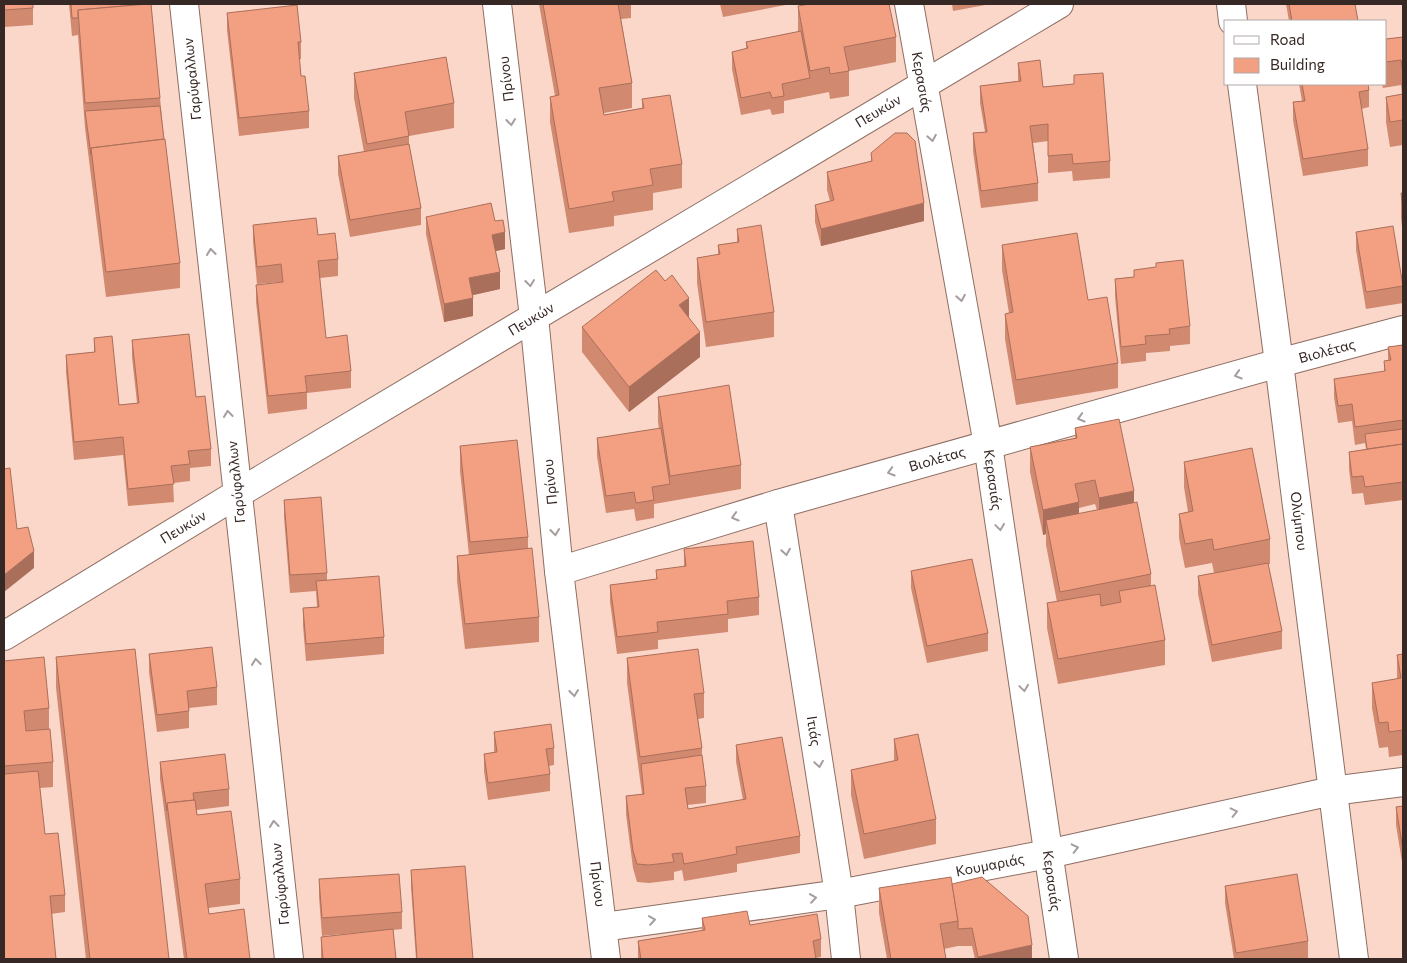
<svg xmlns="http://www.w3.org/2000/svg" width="1407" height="963" font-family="Commissioner,sans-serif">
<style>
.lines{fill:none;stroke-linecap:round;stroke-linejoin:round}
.minor-casing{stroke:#8e6e63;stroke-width:30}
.minor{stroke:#fff;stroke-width:28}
.wall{fill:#d18970;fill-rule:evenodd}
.shaded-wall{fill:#aa6f5b}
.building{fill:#f39f82;stroke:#aa6f5b}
.oneway{stroke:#a59e9c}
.labels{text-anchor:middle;stroke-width:4;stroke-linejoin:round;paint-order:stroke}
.street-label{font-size:14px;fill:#362824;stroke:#fff}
</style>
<rect width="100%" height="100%" fill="#fbd7ca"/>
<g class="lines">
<!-- minor casing -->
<g class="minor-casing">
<g id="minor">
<path d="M184,4l105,955"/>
<path d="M497,4l37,313 25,254 47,388"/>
<path d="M909,4l79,441 76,514"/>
<path d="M1231,4l2,17"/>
<path d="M1242,84l37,279 75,596"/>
<path d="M778,504l61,390 7,65"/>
<path d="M559,571l219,-67 501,-141 124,-33"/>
<path d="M4,636l233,-142 822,-490"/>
<path d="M603,927l236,-33 209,-40 284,-63 71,-9"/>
</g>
</g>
<!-- minor -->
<use href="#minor" class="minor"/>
</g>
<!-- wall -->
<g class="wall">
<path d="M4,4l29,4v17l-29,2z"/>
<path d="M69,4h82l13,135 16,124v25l-74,9 -21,-169 -7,-93 -6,1z"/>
<path d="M539,4h92v14l-10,1 11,64v25l-28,5v2l38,-7v-9l40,65v24l-29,5v17l-39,6v10l-45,7 -19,-111v-25l5,-1z"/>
<path d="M720,4h71l-68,13z"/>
<path d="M952,4h39l-38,7z"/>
<path d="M1286,4h69l3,17h-69z"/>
<path d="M798,6l98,31v25l-47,9v25l-19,3 -1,-7 -45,9v12l-12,2 -2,-6 -29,6 -9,-46v-17l14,-3v-7l52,-10z"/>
<path d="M227,13l74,29v17h-2l2,17 8,35v17l-70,8 -12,-106z"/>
<path d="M1403,37v108l-13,2 -4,-25v-25l16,-3 -1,-9 -18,3 -1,-4h4v-45z"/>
<path d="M1018,63l25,24 31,-2v-10l36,86v17l-37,3 -1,-10 -24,2v-32l-15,2 5,40v18l-57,7 -8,-57v-18l12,-1 -5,-29v-17l38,-5z"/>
<path d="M354,73l100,30v25l-45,8v8l12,64v17l-71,12 -12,-63v-18l26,-4 -10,-54z"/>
<path d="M1299,84h69l1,6v17l-8,2 7,40v17l-65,10 -10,-56v-18l9,-1z"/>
<path d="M871,153l53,68 -103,25 -6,-24v-17l15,-4 -3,-11v-18l44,-11z"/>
<path d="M1401,193h2v42l-2,-17z"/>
<path d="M426,217l69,4 10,28 -9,2 4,38 -27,6v21l-29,6 -18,-88z"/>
<path d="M253,225l65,10 20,24v17l-18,2 6,60 25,33v17l-44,5v16l-39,5 -12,-112v-17l25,-2v-1l-24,2 -4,-42z"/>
<path d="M737,229l37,83v25l-68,10 -9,-64v-25l21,-3v-10l19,-3z"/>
<path d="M1356,232l47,54v17l-37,6 -10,-59z"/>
<path d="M1002,245l86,55 30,63v25l-102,17 -11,-66v-25l4,-1 -7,-43z"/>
<path d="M1134,270l56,56v18l-20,2v5l-24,2v8l-25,3 -6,-68v-17l19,-2z"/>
<path d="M689,318l11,39 -71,55 -47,-60v-25z"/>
<path d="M94,338l25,67 18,-2 -5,-46v-17l64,57 15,52v17l-21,2v13l-17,2 1,19 -46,4 -5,-51 -49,5 -8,-88v-17l28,-3z"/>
<path d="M1403,345v155l-38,5 -2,-12 -11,1 -3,-25v-17l17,-3 -1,-6 -10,2 -3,-24 -14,2 -4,-26v-18l50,-7v-11l4,-1v-13z"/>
<path d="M658,397l83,68v24l-87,15v14l-18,3 -2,-12 -28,4 -9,-57v-18l62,-9 -1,-7z"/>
<path d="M1075,428l59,75 17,71v12l14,54v25l-107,19 -11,-56v-25l10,-1 -11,-57v-11l-3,1 -13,-63v-25l45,-9zM1095,504l2,6 -18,4v-6z"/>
<path d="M460,446l68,91v11l11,69v25l-74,7 -8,-68v-25l12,-1 -9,-84z"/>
<path d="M1184,462l86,77v25h-2l14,67v18l-70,13 -14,-68v-18l16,-3 -2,-10 -27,5 -6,-30v-24l9,-2 -4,-25z"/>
<path d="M284,500l43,73v7l57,57v17l-78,7 -3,-35v-18l14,-1 -1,-16 -26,2 -6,-76z"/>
<path d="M684,549l75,48v18l-31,4v13l-70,8v9l-41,5 -7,-52v-17l46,-6v-9l28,-3z"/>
<path d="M911,571l77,62v18l-61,12 -16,-75z"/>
<path d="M149,654l68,33v18l-28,3v20l-32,4 -8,-60z"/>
<path d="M1403,654v101l-14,2 -1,-10 -9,1 -7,-40v-25l25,-4v-24z"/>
<path d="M56,657l113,302h-83l-30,-271z"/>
<path d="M627,658l77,35v25l-6,1 4,29v7l4,31v17l-19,2 1,4 55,-9 -7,-38v-17l64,91v17l-63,11v8l-53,9 -2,-11 -8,2v8l-25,3 -12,-1 -4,-14 -7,-54v-18l16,-2 -15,-111z"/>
<path d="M4,661l45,47v21l4,33v25l-13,1 5,46 20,61v17l-14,2 -47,45z"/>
<path d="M494,732l60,16v17l-5,1 1,8v17l-62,9 -4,-29v-17l10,-2z"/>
<path d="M894,739l42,80v25l-72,15 -13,-64v-25l43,-9z"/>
<path d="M160,762l69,27v17l-32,4v5l43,64v25l-32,4 1,6 41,45h-66l-24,-180z"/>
<path d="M1403,806v62l-7,-43v-18z"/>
<path d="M411,870l62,89h-57l-5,-72z"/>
<path d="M319,879l83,33v17l-9,1 3,29h-75v-22l54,-6 -53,5 -3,-39z"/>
<path d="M952,884l80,75h-57l-3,-13h-14l-14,3 2,10h-59l-8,-46v-25z"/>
<path d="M1225,886l83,55v17l-6,1h-68l-9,-56z"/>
<path d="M702,918l48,7 71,14v18l-6,1 1,1h-178v-18l64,-10z"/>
</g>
<!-- shaded-wall -->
<g class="shaded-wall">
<path d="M924,203v18l-103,25v-17z"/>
<path d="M505,232v17l-13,3v-17z"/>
<path d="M500,272v17l-31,7v-18z"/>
<path d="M473,298v18l-29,6v-18z"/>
<path d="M689,298v24l-10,-17z"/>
<path d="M700,332v25l-71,55v-25z"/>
<path d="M1134,491v25l-35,7v-25z"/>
<path d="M1079,502v25l-33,-7v14l-3,1v-25z"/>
<path d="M34,551v17l-30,24v-17z"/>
<path d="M1032,945v14h-54v-2z"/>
</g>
<!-- building -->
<g class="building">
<path d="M4,4h29v4l-29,2z"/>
<path d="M71,4h76l-69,6v8h-6z"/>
<path d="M147,4h4l9,94 -75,5 -7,-93z"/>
<path d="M543,4h75l14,79 -33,5 5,27 40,-7 -2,-9 28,-4 12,69 -32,5 3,16 -41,7 2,9 -45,8 -19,-112 9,-2z"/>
<path d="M810,4h79l7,33 -52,10 5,24 -19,3 -1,-7 -19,4 -12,-65z"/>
<path d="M1289,4h66l3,17h-66z"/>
<path d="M297,5l4,37h-3l3,34h4l4,35 -70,7 -12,-105z"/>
<path d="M801,31l9,47 -28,6 2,12 -12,2 -2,-6 -29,6 -9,-46 16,-4 -2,-6z"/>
<path d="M1403,37v37l-2,-14 -15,2v-23z"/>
<path d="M446,57l8,46 -49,9 4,24 -42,8 -13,-71z"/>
<path d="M1040,60l3,27 31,-3v-9l29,-2 7,88 -37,3 -1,-10 -24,2v-32l-18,2 8,57 -57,8 -8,-58 14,-1 -7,-46 41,-5 -3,-18z"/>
<path d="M1302,84h66l1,6 -10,2 9,57 -65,10 -10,-57 12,-1z"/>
<path d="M1403,94v26l-13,2 -4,-25z"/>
<path d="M160,106l4,33 -73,9v7l-6,-44z"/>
<path d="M895,133h12l8,8 9,62 -103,26 -6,-24 19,-5 -7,-28 45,-11 -1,-8z"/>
<path d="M165,139l15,124 -74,9 -15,-124z"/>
<path d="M409,144l12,64 -71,12 -12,-64z"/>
<path d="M1401,193h2v17z"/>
<path d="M491,203l4,18 8,-1 2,12 -13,3 8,37 -31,6 4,20 -29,6 -18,-87z"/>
<path d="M316,218l2,17 17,-2 3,26 -20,2 8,77 21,-3 4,36 -46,5 2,16 -39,4 -12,-111 27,-3 -2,-18 -24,3 -4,-42z"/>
<path d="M761,225l13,87 -68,10 -9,-64 23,-4 -2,-9 21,-3 -2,-13z"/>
<path d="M1393,226l10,60 -37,6 -10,-60z"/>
<path d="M1077,233l11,67 19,-3 11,66 -102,17 -11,-66 8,-2 -11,-67z"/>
<path d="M1183,260l7,66 -21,3 1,5 -25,2 1,8 -25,3 -6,-68 19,-2v-7l22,-3v-4z"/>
<path d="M656,270l9,11 7,-6 17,23 -10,7 21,27 -71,55 -47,-60z"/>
<path d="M189,334l7,63 9,-1 6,53 -23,2 2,13 -19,2 3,18 -46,5 -5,-52 -49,5 -8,-87 29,-3 -1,-14 18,-2 7,69 20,-2 -7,-63z"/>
<path d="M1403,345v75l-48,7 -3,-23 -14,2 -4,-27 51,-8 -1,-10 7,-1 -3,-13z"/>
<path d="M729,385l12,80 -71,11 -12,-79z"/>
<path d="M1119,419l15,72 -35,7 -4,-18 -20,4 4,18 -36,8 -13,-63 47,-9 -2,-10z"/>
<path d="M661,428l9,56 -18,3 2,13 -18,3 -2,-11 -28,4 -9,-58z"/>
<path d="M1403,429v15l-36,5 -2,-15z"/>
<path d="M517,440l11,97 -58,5 -10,-96z"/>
<path d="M1403,444v38l-38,5 -2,-11 -11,1 -3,-25z"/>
<path d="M1252,448l18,91 -56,11 -2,-11 -27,5 -6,-30 14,-3 -9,-49z"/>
<path d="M10,468l7,61 11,-2 6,24 -30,24v-106z"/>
<path d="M321,497l6,76 -37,2 -6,-75z"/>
<path d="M1137,502l14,72 -91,18 -14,-72z"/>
<path d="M753,541l6,56 -32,4 1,13 -71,8 1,10 -41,5 -7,-52 47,-6 -1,-9 30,-4 -2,-17z"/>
<path d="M532,548l7,69 -74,7 -8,-68z"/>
<path d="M972,559l16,74 -61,13 -16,-75z"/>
<path d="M1268,563l14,68 -70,14 -14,-69z"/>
<path d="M379,576l5,61 -78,7 -3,-36 16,-1 -3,-26z"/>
<path d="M1155,585l10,55 -107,19 -11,-56 53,-9 1,12 20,-4 -2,-11z"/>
<path d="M212,647l5,40 -30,4 2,20 -32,4 -8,-61z"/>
<path d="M135,649l34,310h-79l-34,-302z"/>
<path d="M698,649l6,44 -10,1 8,54 -62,9 -13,-99z"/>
<path d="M1403,654v76l-14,2 -1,-10 -9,1 -7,-40 29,-5 -4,-23z"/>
<path d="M44,657l5,51 -25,3 2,20 24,-2 3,33 -49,4v-105z"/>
<path d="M551,724l3,24 -8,1 4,25 -62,9 -4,-29 13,-2 -3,-20z"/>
<path d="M918,734l18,85 -72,15 -13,-64 47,-10 -4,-21z"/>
<path d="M782,737l18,99 -64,11 1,7 -53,10 -2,-11 -10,1 2,8 -25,3 -12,-1 -4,-13 -7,-55 18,-2 -3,-30 61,-9 4,31 -21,2 3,21 58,-10 -10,-54z"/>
<path d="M225,754l4,35 -36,4 1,7 -27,3v8l-7,-49z"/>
<path d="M38,771l7,63 13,-1 7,62 -15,1 6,63h-52v-185z"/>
<path d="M195,800l2,15 34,-4 9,68 -35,5 4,30 35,-5 6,50h-63l-20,-156z"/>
<path d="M1403,806v44l-7,-43z"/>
<path d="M465,866l8,93h-56l-6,-89z"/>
<path d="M399,874l3,38 -80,6 -3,-39z"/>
<path d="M1297,874l11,67 -72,12 -11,-67z"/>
<path d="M951,877l7,44 -18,3 6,35h-55l-12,-71z"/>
<path d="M982,877l46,39 4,29 -54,12 -6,-29 -14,1v-8l-6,-37z"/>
<path d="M747,911l3,14 67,-11 4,25 -8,2 3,18h-175l-3,-18 67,-11 -3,-12z"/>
<path d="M393,929l3,30h-73l-2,-22z"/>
</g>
<!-- one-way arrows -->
<defs><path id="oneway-chevron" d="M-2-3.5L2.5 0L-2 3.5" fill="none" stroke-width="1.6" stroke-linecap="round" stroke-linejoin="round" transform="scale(1.25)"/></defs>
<g class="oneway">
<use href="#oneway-chevron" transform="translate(511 122) rotate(83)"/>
<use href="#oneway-chevron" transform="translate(932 138) rotate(80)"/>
<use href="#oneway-chevron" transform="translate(211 252) rotate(-96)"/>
<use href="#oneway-chevron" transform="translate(530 283) rotate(83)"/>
<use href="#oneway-chevron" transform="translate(961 298) rotate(80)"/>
<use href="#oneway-chevron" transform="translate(1238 375) rotate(164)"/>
<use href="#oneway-chevron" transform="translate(228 414) rotate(-96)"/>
<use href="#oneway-chevron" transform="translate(1081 418) rotate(164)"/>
<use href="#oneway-chevron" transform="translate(891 472) rotate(164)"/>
<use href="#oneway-chevron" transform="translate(735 517) rotate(163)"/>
<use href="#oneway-chevron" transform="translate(1000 527) rotate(82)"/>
<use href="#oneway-chevron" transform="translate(555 532) rotate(84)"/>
<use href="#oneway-chevron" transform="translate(786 552) rotate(81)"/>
<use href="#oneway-chevron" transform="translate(256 662) rotate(-96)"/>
<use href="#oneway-chevron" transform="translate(1024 688) rotate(82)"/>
<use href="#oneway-chevron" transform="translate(574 693) rotate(83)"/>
<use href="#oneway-chevron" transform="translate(819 764) rotate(81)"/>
<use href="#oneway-chevron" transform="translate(1234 812) rotate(-13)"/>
<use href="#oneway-chevron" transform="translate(274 824) rotate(-96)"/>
<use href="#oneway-chevron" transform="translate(1075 848) rotate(-13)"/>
<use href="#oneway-chevron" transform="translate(813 898) rotate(-8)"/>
<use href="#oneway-chevron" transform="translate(652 920) rotate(-8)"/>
</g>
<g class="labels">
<!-- street labels -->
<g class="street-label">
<text transform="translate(192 79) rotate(-96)" y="5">Γαρύφαλλων</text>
<text transform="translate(506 79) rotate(-97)" y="5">Πρίνου</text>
<text transform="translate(922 82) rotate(80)" y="5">Κερασιάς</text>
<text transform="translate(878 111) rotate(-31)" y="5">Πευκών</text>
<text transform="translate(531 319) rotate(-31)" y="5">Πευκών</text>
<text transform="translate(1327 351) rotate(-15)" y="5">Βιολέτας</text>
<text transform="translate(937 459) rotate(-16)" y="5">Βιολέτας</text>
<text transform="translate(993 480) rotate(82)" y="5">Κερασιάς</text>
<text transform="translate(236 482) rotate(-96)" y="5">Γαρύφαλλων</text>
<text transform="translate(550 482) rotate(-96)" y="5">Πρίνου</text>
<text transform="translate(1299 521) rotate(83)" y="5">Ολύμπου</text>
<text transform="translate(183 527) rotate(-31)" y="5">Πευκών</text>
<text transform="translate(814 731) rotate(81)" y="5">Ιτιάς</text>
<text transform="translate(990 865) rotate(-11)" y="5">Κουμαριάς</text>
<text transform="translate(1052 881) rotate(82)" y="5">Κερασιάς</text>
<text transform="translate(280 884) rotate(-96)" y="5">Γαρύφαλλων</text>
<text transform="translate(598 884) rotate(83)" y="5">Πρίνου</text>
</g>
</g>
<!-- border -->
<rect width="1407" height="963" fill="none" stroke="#362824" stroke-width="10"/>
<!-- legend -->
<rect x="1224" y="20" width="162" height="65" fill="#ffffff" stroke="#afa9a7"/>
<rect x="1234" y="36" width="25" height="8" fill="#ffffff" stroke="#afa9a7"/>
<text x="1270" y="45" font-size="15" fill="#362824">Road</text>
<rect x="1234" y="58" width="25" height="15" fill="#f39f82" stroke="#afa9a7"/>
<text x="1270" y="70" font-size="15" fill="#362824">Building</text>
</svg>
